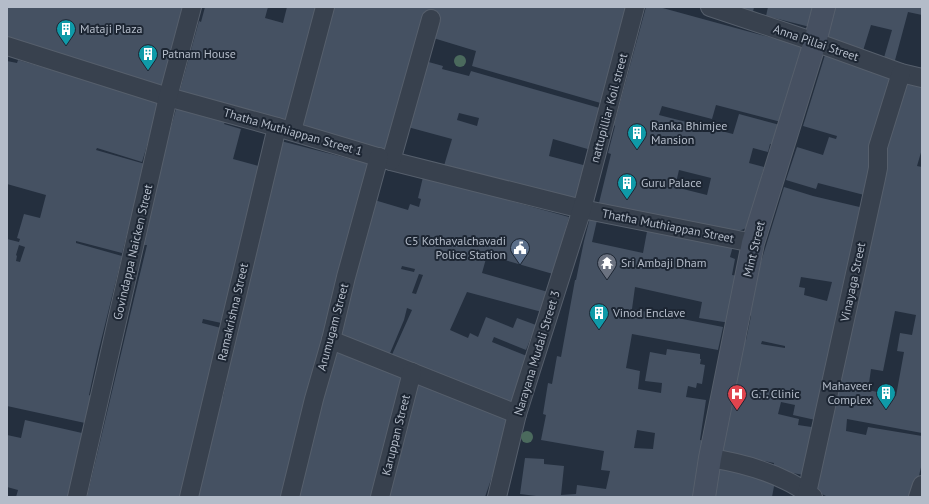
<svg xmlns="http://www.w3.org/2000/svg" width="929" height="504" font-family="'PT Sans',sans-serif">
<style>
.building{fill:#455162;fill-rule:evenodd}
.lines{fill:none;stroke-linecap:round;stroke-linejoin:round}
.street-casing{stroke:#565f6c;stroke-width:20}
.secondary-casing{stroke:#565f6c;stroke-width:24}
.street{stroke:#38414e;stroke-width:18}
.secondary{stroke:#465061;stroke-width:22}
.tree{fill:#4b6a5d}
.labels{text-anchor:middle;stroke-width:4;stroke-linejoin:round;paint-order:stroke}
.poi-label{font-size:12px;fill:#b4bcc9;stroke:#1d2633;text-anchor:start}
.street-label{font-size:12px;fill:#b4bcc9;stroke:#1d2633}
</style>
<rect width="100%" height="100%" fill="#242f3e"/>
<!-- building -->
<g class="building">
<path d="M7,7h178l-19,77 -5,3 -154,-44z"/>
<path d="M205,7h63l-3,11 18,5 4,-16h35l-31,118 -112,-31 20,-73 2,1z"/>
<path d="M330,7h303l-29,97 -132,-38 4,-15 -46,-14 -39,116 -93,-28z"/>
<path d="M646,7h13l143,39 -21,76 -65,-17 -4,14 -50,-13 -3,9 74,19 6,-20 41,11 -5,20 -5,-1 -2,8 -15,-4 -4,15 15,4 -15,60 -18,7 -133,-27 13,-53 -3,-1 7,-27 -1,-1zM679,170l32,8 -4,17 -32,-8z"/>
<path d="M741,7h13l-1,5 -12,-3z"/>
<path d="M768,7h48l-8,19h-2l-40,-10z"/>
<path d="M835,7h87v8l-14,-3 -14,52 -11,-3 9,-31 -21,-5 -9,29 -36,-15z"/>
<path d="M825,55l70,22 -27,119 -50,-13 -2,6 -30,-9 11,-33 26,8 6,-18 7,2 1,-3 -34,-10z"/>
<path d="M18,60l142,42 -18,60 -45,-14 -1,2 49,14 -23,89 -46,-12v2l46,13 -24,97 -9,42 2,1 -6,27 -78,-17v-167l12,3 1,-3 -3,-1 7,-24 16,4 6,-23 -39,-11v-123l10,2zM19,245l6,2 -5,15 -4,-1 1,-5 -1,-1z"/>
<path d="M425,61l18,5 -1,3 27,7 2,-5 132,38 -12,41 -38,-11 -4,17 38,10 -10,36 -134,-33 9,-30 -48,-13zM459,113l20,5 -2,8 -20,-6z"/>
<path d="M901,79l21,8v62l-5,17 5,1v266l-75,-14 -1,12 20,4 2,-8 54,9v27l-8,34h-88v-1l-15,-7zM895,311l21,4 -4,20 -12,-2 -3,18 7,1 -8,44 -28,-6 3,-21 12,2z"/>
<path d="M176,109l49,13 -1,2 17,5 -8,30 29,8 -36,157 -23,-5 -1,4 23,6 -40,168h-98l51,-215 9,-37h-4l24,-103z"/>
<path d="M277,140l89,23 3,3 -84,331h-91l24,-102 5,2 4,-17 -8,-2z"/>
<path d="M423,177l146,40 -16,57 -66,-19 -5,18 66,19 -6,20 -75,-20 -17,38 18,8 2,-5 8,4 8,-20 27,11 4,-10 19,7 -10,25 -32,-13 -2,5 40,16 -20,51 -122,-50 22,-49 -5,-2 -3,12 -16,38 -51,-20 34,-139 37,11 2,-6 9,3 2,-8 -3,-1zM402,266l13,3 -1,3 -13,-3zM419,274l4,1 -7,19 -4,-1z"/>
<path d="M784,187l29,9 55,13 -48,212 -27,-6 2,-10 -14,-3 -3,12 21,5 -1,6 20,3 -10,48 -35,-7 1,-6 -52,-11 19,-113 5,1 5,-24 -1,-1 3,-16 1,-20h3l4,-17zM801,277l31,5 -5,19 -23,-6 1,-7 -6,-1zM762,341l23,5v2l-24,-4z"/>
<path d="M591,214l7,2 -6,26 51,11 5,-27 85,20 -3,11 5,2 -3,16 7,1 -9,47 -31,-5 3,-16 -67,-15 -3,22 91,18 -5,23 -86,-16 -6,34 14,3 -2,18 23,4 1,-10 -17,-2 5,-29 16,3 1,-6 33,5v5h1l-1,5 5,1 -3,19 -5,-1 -1,5 -8,-2 -2,11 20,3 -6,40 5,1 -7,56h-162v-1l-16,-2 5,-36 19,1v5l20,2 -3,29 15,-1 1,-9 29,4 4,-18 -9,-1 3,-19 -63,-11 5,-25 -3,-1 5,-31 4,1 5,-28 4,1 14,-77h1l8,-39zM637,430l18,3 -2,16 -19,-1z"/>
<path d="M336,348l74,25 -35,124h-79z"/>
<path d="M415,377l96,44 -26,76h-100z"/>
<path d="M25,420l57,13 -13,64h-53l2,-7 -11,-3v-52l14,3z"/>
<path d="M724,465l51,16 -3,16h-60l3,-28z"/>
</g>
<g class="lines">
<!-- street casing -->
<g class="street-casing">
<g id="street">
<path d="M710,7l105,35 86,31 21,5"/>
<path d="M7,46l161,51 109,30 114,34 191,48 171,34"/>
<path d="M292,131l33,-124"/>
<path d="M391,161l40,-142"/>
<path d="M331,340l186,74"/>
<path d="M710,458c26,4 53,11 77,23 9,4 17,10 26,16"/>
<path d="M807,493l69,-315 2,-10v-21l23,-74"/>
<path d="M77,497l91,-400 24,-90"/>
<path d="M189,497l88,-370"/>
<path d="M290,497l24,-98 17,-59 15,-63 33,-120"/>
<path d="M380,497l32,-125"/>
<path d="M497,497l20,-83 65,-205 53,-202"/>
<path d="M918,497l4,-12"/>
</g>
</g>
<!-- secondary casing -->
<g class="secondary-casing">
<path id="secondary" d="M704,497l6,-39 43,-215 62,-201 9,-35"/>
</g>
<!-- street -->
<use href="#street" class="street"/>
<!-- secondary -->
<use href="#secondary" class="secondary"/>
</g>
<!-- trees -->
<g class="tree">
<circle cx="460" cy="61" r="6"/>
<circle cx="527" cy="437" r="6"/>
</g>
<!-- icons -->
<defs>
<g id="building-pin" transform="scale(1)"><path d="M0 17L-7.5 6A9.5 9.5 0 1 1 7.5 6Z" fill="#0f9aa8" stroke="#1d2633"/><path d="M-4-6H4V6H1V3H-1V6H-4ZM-2.5-4.3h1.7v1.8h-1.7ZM.8-4.3h1.7v1.8H.8ZM-2.5-1h1.7V.8h-1.7ZM.8-1h1.7V.8H.8Z" fill="#fff"/></g>
<g id="civic-pin" transform="scale(1)"><path d="M0 17L-7.5 6A9.5 9.5 0 1 1 7.5 6Z" fill="#5c6f8a" stroke="#1d2633"/><path d="M-.6-6.5H3V-4.5H.6V-3L4-1V1h2V6H-6V1h2V-1L-.6-3ZM-1.2 2.5V6h2.4V2.5Z" fill="#fff"/></g>
<g id="temple-pin" transform="scale(1)"><path d="M0 17L-7.5 6A9.5 9.5 0 1 1 7.5 6Z" fill="#6b7280" stroke="#1d2633"/><path d="M0-6L5-2H3V0L6.5 2.5H4V6H1.5V3h-3V6H-4V2.5H-6.5L-3 0V-2H-5Z" fill="#fff"/></g>
<g id="hospital-pin" transform="scale(1)"><path d="M0 17L-7.5 6A9.5 9.5 0 1 1 7.5 6Z" fill="#e0444e" stroke="#1d2633"/><path d="M-5-5h3v3.5h4V-5h3V5h-3V1.5h-4V5h-3Z" fill="#fff"/></g>
</defs>
<g fill-rule="evenodd">
<use href="#building-pin" x="66" y="29"/>
<use href="#building-pin" x="148" y="54"/>
<use href="#building-pin" x="637" y="133"/>
<use href="#building-pin" x="627" y="183"/>
<use href="#civic-pin" x="520" y="248"/>
<use href="#temple-pin" x="607" y="263"/>
<use href="#building-pin" x="599" y="313"/>
<use href="#building-pin" x="886" y="393"/>
<use href="#hospital-pin" x="737" y="394"/>
</g>
<g class="labels">
<!-- poi labels -->
<g class="poi-label">
<text x="80" y="33">Mataji Plaza</text>
<text x="162" y="58">Patnam House</text>
<text x="651" y="130">Ranka Bhimjee<tspan x="651" dy="14">Mansion</tspan></text>
<text x="641" y="187">Guru Palace</text>
<text x="506" y="245" text-anchor="end">C5 Kothavalchavadi<tspan x="506" dy="14">Police Station</tspan></text>
<text x="621" y="267">Sri Ambaji Dham</text>
<text x="613" y="317">Vinod Enclave</text>
<text x="872" y="390" text-anchor="end">Mahaveer<tspan x="872" dy="14">Complex</tspan></text>
<text x="751" y="398">G.T. Clinic</text>
</g>
<!-- street labels -->
<g class="street-label">
<text transform="translate(816 43) rotate(19)" y="4">Anna Pillai Street</text>
<text transform="translate(609 108) rotate(-75)" y="4">nattupilliar Koil street</text>
<text transform="translate(293 132) rotate(16)" y="4">Thatha Muthiappan Street 1</text>
<text transform="translate(668 226) rotate(11)" y="4">Thatha Muthiappan Street</text>
<text transform="translate(754 249) rotate(-76)" y="4">Mint Street</text>
<text transform="translate(133 252) rotate(-77)" y="4">Govindappa Naicken Street</text>
<text transform="translate(853 282) rotate(-78)" y="4">Vinayaga Street</text>
<text transform="translate(233 312) rotate(-77)" y="4">Ramakrishna Street</text>
<text transform="translate(333 327) rotate(-75)" y="4">Arumugam Street</text>
<text transform="translate(537 353) rotate(-73)" y="4">Narayana Mudali Street 3</text>
<text transform="translate(396 435) rotate(-76)" y="4">Karuppan Street</text>
</g>
</g>
<!-- border -->
<rect width="929" height="504" fill="none" stroke="#b4bcc9" stroke-width="16"/>
</svg>
